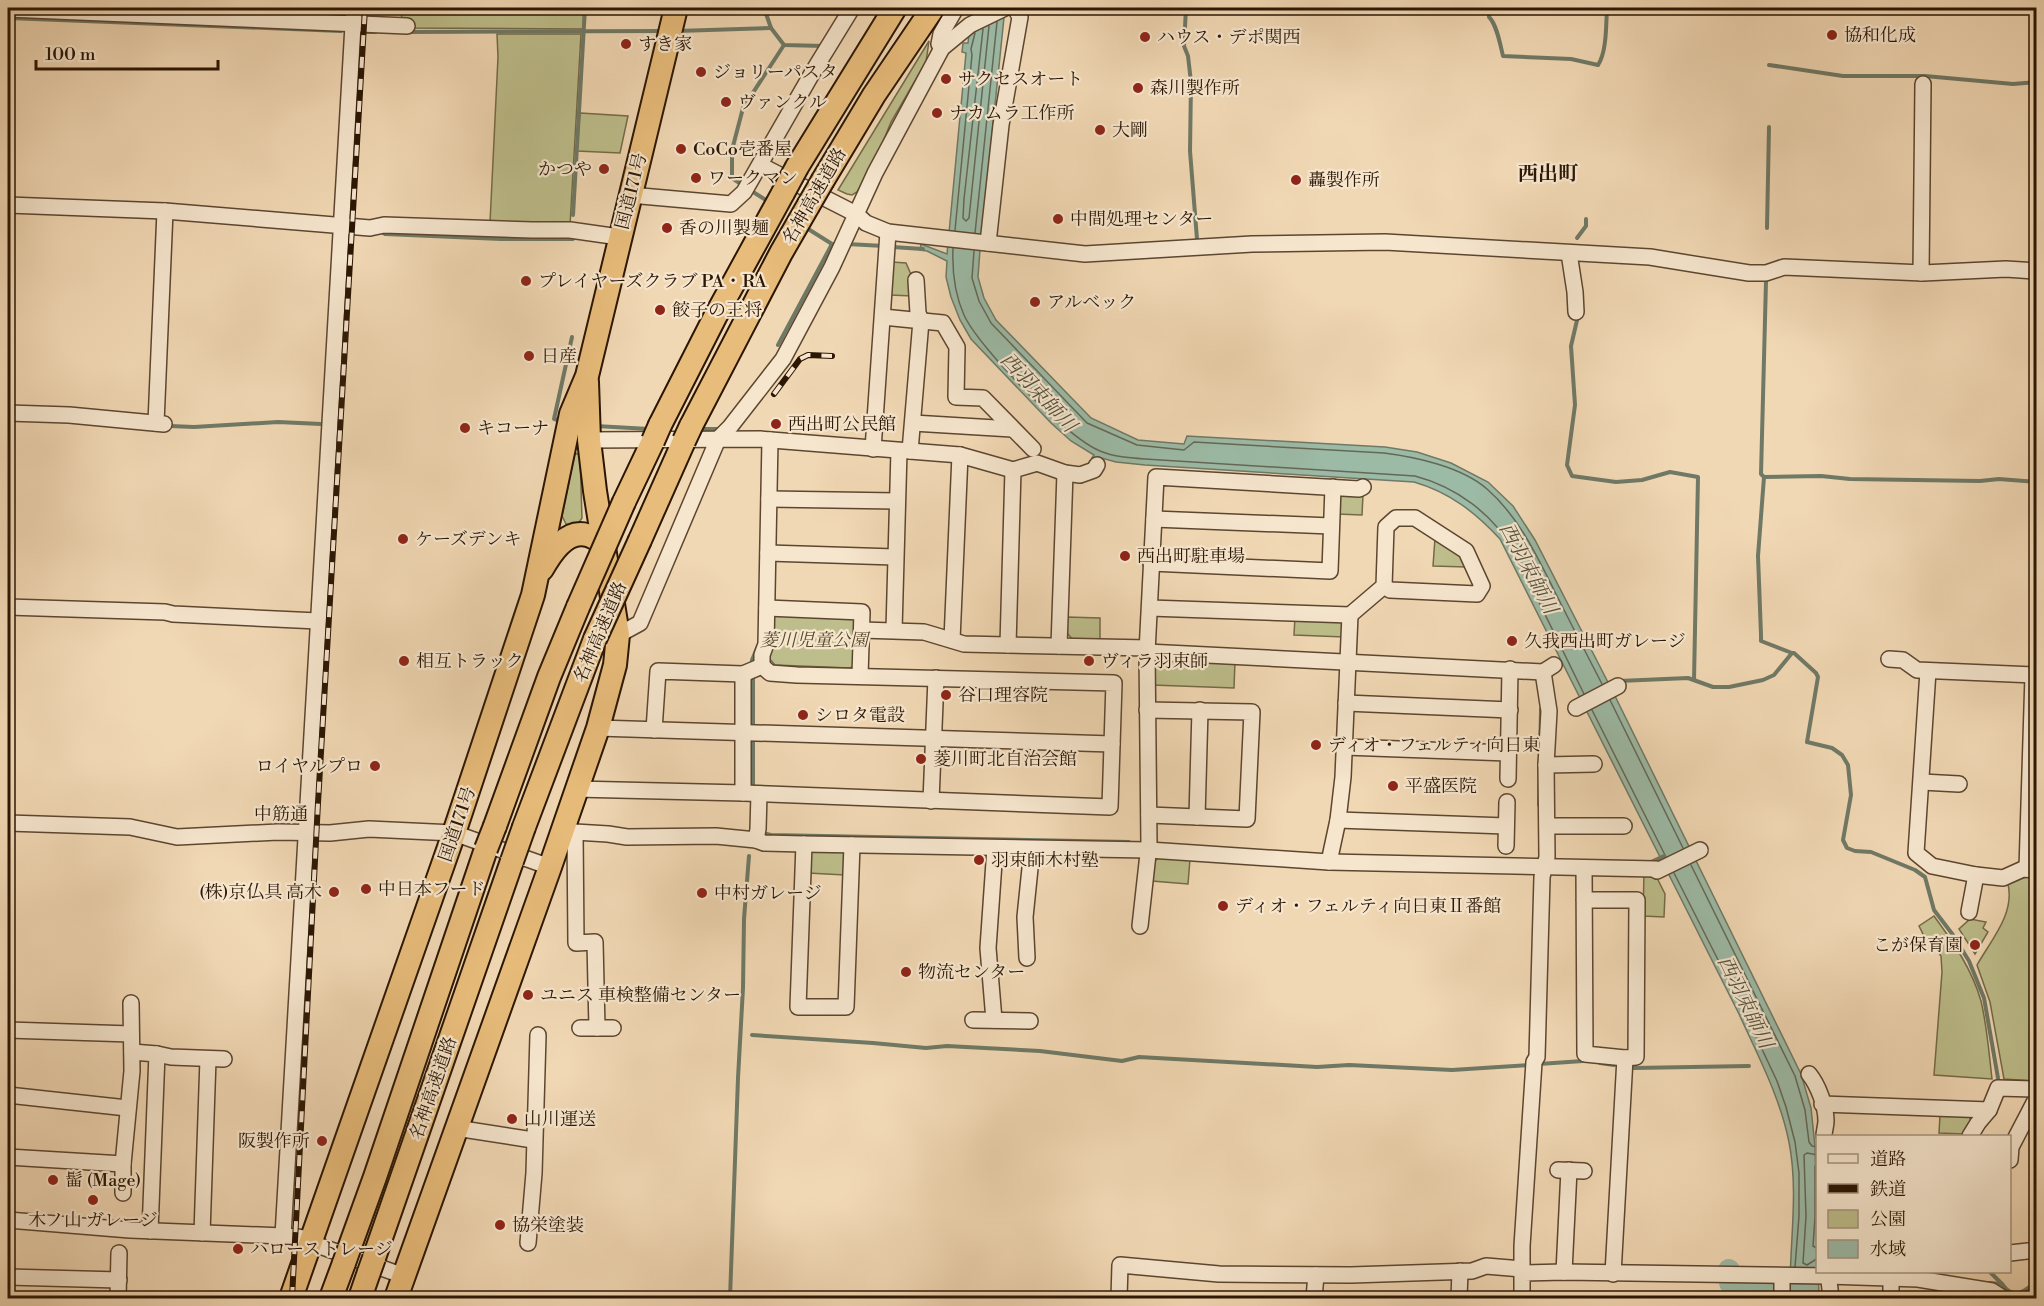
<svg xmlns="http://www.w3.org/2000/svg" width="2044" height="1306" font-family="'Libre Bodoni','Noto Serif JP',serif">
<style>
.green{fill:#bdbe8b;stroke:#746a48;stroke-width:1.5}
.water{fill:#9cbba7;stroke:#6f7966;stroke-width:1.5}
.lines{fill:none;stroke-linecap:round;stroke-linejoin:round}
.shore{stroke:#646856;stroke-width:1.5}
.stream{stroke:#6f7966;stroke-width:4}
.river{stroke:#9cbba7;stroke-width:22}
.minor-casing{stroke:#5c4630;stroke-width:18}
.highway-casing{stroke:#2b1604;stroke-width:26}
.minor{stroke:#f6e6ce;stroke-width:15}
.highway{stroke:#e8bc7a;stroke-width:22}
.rail-casing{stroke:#2b1604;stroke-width:6}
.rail{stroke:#f6e6ce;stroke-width:4;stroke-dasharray:11;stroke-linecap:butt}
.highway-bridge-casing{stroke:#2b1604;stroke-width:26;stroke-linecap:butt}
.highway-bridge{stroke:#e8bc7a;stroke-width:22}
.poi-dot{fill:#8f2418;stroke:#f6e6ce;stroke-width:2}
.labels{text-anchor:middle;stroke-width:4.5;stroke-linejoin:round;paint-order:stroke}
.poi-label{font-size:18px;fill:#2b1604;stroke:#f6e6ce;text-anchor:start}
.street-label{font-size:18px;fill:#2b1604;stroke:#f6e6ce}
.park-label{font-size:18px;font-style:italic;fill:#57482c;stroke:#f6e6ce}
.neighbourhood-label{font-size:20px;font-weight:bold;fill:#2b1604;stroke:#f6e6ce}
.water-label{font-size:20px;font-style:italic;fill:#53503d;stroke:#f6e6ce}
</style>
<rect width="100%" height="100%" fill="#f1d8b4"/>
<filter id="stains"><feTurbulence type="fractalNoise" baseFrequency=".00333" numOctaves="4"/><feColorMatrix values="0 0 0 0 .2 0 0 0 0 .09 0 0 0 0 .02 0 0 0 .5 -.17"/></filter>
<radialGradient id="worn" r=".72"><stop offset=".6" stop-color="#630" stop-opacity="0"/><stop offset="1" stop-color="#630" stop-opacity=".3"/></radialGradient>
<!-- green -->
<g class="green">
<path d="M402,8h182l-1,21 -182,-1z"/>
<path d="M497,34h84l-11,191 -80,-2 8,-166z"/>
<path d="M929,41l-3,21 -35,60 -18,44 -16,26 -5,3 -5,-1 -9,-4z"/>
<path d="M580,113l48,3 -8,37 -43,-2z"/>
<path d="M892,262l14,1 7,16 -1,17 -22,-1z"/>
<path d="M575,453l5,2 2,63 -4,6 -6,2 -6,-2 -4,-8z"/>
<path d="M1344,494l19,1 -1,20 -25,-1 1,-15z"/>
<path d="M1435,538l27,18 4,11 -33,-1z"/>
<path d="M779,611l73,4 7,7 -2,41 -7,5 -75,-3 -7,-8 3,-39z"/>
<path d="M1067,617l33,1v23h-26l-7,-8z"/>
<path d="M1295,617l43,2 6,6v12l-50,-2z"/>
<path d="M1160,658l75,3 -1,27 -82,-3 1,-21z"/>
<path d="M816,850h25l4,5v20l-37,-2v-18z"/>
<path d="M1159,857l31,2 -2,25 -36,-3 2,-19z"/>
<path d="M1654,872l11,22 -1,23 -21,-1 1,-43z"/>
<path d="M2036,876l-1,205 -31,-2 -14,-77 -13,-37c14,-25 38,-51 31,-81l15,-6z"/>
<path d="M1934,916c19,26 38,53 47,85 6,25 8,52 11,78l-58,-4 8,-103 -1,-16 -18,-22 -4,-8z"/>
<path d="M1970,919l16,3 -3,6 5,4 -13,22 -16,-25z"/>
<path d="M1940,1115l29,1 3,7 -9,11 -24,-1z"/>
</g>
<!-- water -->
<path class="water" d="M972,8h33l-25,242 -2,27 6,21 12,22 95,98 47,22 46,4 3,-8 198,11 32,5 34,11 37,19 25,24 22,34 79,154 187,380 10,34 4,39 4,151h-29c-1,-51 9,-105 -1,-156 -9,-45 -31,-86 -50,-128l-239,-475c-25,-27 -51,-47 -86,-57l-269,-17 -29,-3 -18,-5 -4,3 -2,-2 2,-3 -23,-14 -20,-18 -80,-84 -11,-19 -9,-23 -5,-20 1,-16 -20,-10 -7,-1 1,-6 26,10 19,-201 -4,-1 1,-9h5z"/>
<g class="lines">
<!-- shore -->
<g class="shore">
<path d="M983,29l-19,170 -1,19 3,3 3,-3 20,-192"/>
<path d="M955,230l17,-175 -1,-6 4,-16"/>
<path d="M975,233l22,-211"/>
<path d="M953,248c-1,24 1,45 11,67 15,33 103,123 136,136 14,6 30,7 45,8l270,17c41,11 77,37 99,75l70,143"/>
<path d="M974,251l-2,27 7,23 12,22 96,100 50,22 47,5 10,-8 190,11c32,4 78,14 103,36 31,27 49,65 67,101 16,32 32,63 48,94"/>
<path d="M1610,700l73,148"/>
<path d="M1592,710l74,147"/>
<path d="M1691,865l104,211 10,34 4,32 3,4 6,1"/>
<path d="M1674,873l70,138 33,70 9,26 9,35 4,31v43l-4,51"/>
<path d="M1818,1155l-11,-2 -3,2 2,61 -3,47 4,2 11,-7"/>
<path d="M1818,1164l-3,2v51l-2,29 5,3"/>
</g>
<!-- stream -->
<g class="stream">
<path d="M764,8l7,20 13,17 40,1"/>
<path d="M1186,8l-2,38 4,10 3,26 -1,69 7,88"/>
<path d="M1489,8v9c8,8 11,27 14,39l68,3 27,6c9,-13 8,-42 9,-57"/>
<path d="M8,18l333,13"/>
<path d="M677,31l94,-3"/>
<path d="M358,32h18"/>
<path d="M407,32l257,-1"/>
<path d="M1769,65l74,11h82l88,8 23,-2"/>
<path d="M744,186l-12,-8v-28l11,-42 41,-63"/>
<path d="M750,190l19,12"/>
<path d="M573,215l12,-207"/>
<path d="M805,227l27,17"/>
<path d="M1767,228l2,-101"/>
<path d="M380,231l5,3 116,5h72"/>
<path d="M1577,238l9,-12v-7"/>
<path d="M847,244l37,2"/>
<path d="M892,247l31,2"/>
<path d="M1578,316l-7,30 4,59 -8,60 5,11 44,6 26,-2 28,-8 28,5 -4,203"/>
<path d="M778,345l54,-101h7"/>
<path d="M562,421l-8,-2 18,-82"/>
<path d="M170,426l24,1 84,-5 43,2"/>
<path d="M596,426l53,3"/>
<path d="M698,429h19"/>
<path d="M1764,477l57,-1 29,3 130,2 19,-2 37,3"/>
<path d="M1792,653h2l22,20 2,4 -11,65 25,6 10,7 6,10 3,30 -8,45 4,8 8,3 16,1 44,18 10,7 9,33 19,25 16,26 15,37 14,80"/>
<path d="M752,665v-5l6,-14"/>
<path d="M753,675v53"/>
<path d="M1619,681l69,-3 25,9h16l34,-7 11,-5 18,-22 -31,-12v-6l-3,-79 6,-79 -3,-3 5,-193"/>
<path d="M753,735v56"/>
<path d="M1539,805l2,-96"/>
<path d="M762,833l9,2 358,7"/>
<path d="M1649,863l15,-7"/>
<path d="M752,1035l121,8 53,5 21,-2 93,5 82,10 17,-4 178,10 32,-2 103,5 76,-5"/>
<path d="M1600,1063l14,2"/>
<path d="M1539,1064l44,-3"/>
<path d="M1634,1068l115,-2"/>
<path d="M1990,1272l12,12"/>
<path d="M1990,1283l12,1c12,17 21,8 34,-2"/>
<path d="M730,1298l8,-220 5,-90 1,-69 5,-63"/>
</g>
<!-- river -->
<path class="river" d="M1729,1270l1,13h6l3,3 32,-2 5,5v9"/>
<!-- minor casing -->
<g class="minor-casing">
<g id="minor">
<path d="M354,8l-71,1228c13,0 23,1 34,9l87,31"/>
<path d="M8,9l399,17"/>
<path d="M942,48l-3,-4 2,-10 15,-26"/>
<path d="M760,165l96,49 10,9 22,9 197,22 167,-10 133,-2 265,15 99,16h17l18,-6 139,6 83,-4 30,2"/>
<path d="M630,195l101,9 13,-12 70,-122 38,-62"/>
<path d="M8,205l157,6 205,17 14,-3 148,5h38l49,7"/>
<path d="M988,243l13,-118 19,-108 -5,-9"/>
<path d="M1569,253l6,39 1,20"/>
<path d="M1921,273l2,-189"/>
<path d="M883,317l60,6 14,24 -1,50 27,1 50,51"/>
<path d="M8,413l61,2 95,9"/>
<path d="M156,423l9,-212"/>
<path d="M913,423l99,6"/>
<path d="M589,440l171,-1 200,16 53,15 24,-7 28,10 15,2 14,-5 3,-5"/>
<path d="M873,449l15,-217"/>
<path d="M910,451l11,-130 -3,-8 -2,-33"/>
<path d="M769,499l128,2"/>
<path d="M1154,519l177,7"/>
<path d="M768,553l127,4"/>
<path d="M1151,563l179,8 3,-84"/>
<path d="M8,607l157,5 8,2 145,7"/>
<path d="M767,608l95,4 -2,64"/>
<path d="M1150,608l200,7 34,-29 2,-59 10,-9h19l51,33 16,35 -5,8 -87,-4 -6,-4"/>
<path d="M862,630l62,2 40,12 184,4"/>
<path d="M894,630l5,-179"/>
<path d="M618,635l22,-12 78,-184 12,-12 53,-68 49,-92 43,-94 67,-125 28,-23 35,-17"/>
<path d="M952,640l8,-185"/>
<path d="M1008,645l5,-175"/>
<path d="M1059,646l6,-173"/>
<path d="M1147,652l396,20 11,-7"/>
<path d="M1889,659l14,1 14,10 119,5"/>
<path d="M762,666v-11l4,-11 4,-204"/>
<path d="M1928,671l-12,182 16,13 44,9 27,3 20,-9 13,1"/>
<path d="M743,674v119"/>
<path d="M1346,703l164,7"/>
<path d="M1576,708l42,-22"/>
<path d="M1147,710l105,2 -5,107 -98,-4"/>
<path d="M598,728l514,16"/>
<path d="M1345,747l163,6"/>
<path d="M1546,765l48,-1"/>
<path d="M1508,779l2,-110"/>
<path d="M1922,782l37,2"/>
<path d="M576,789l167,4 367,14 4,-124 -317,-8 -27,-2 -8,-7 -19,8 -85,-3 -4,59"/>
<path d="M931,801l5,-123"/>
<path d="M1197,817l3,-107"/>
<path d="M1338,820l168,6"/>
<path d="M8,823l122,4 47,10 101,-5 52,1 39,-4 85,4 96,34"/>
<path d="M1548,826h76"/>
<path d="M563,828l12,4 33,2 19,3 89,-1 40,4 8,3 40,1 345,6 180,12 9,-42 5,-43 7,-162"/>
<path d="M575,832l1,111 19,-1 2,86"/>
<path d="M756,840l2,-11 1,-35"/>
<path d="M804,844l-6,163h48l6,-162"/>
<path d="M1506,846l1,-44"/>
<path d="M1329,862l327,7"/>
<path d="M1584,868l1,186 40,4 11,-1 1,-157h-53"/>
<path d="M2027,869l6,-194"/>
<path d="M1657,871l43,-21"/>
<path d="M1969,912l7,-37"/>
<path d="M1140,926l9,-81 -2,-193 9,-175 203,12 4,-2"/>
<path d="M1027,958l-2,-41 7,-68"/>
<path d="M973,1020l57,1"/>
<path d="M994,1020l-6,-72 7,-100"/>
<path d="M580,1028h33"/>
<path d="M8,1030l123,4"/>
<path d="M132,1052l25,2 -7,177"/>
<path d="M157,1054l14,3 53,2"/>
<path d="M1809,1074c9,11 17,32 17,47 0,5 -2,10 -2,15"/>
<path d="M8,1095l119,13"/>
<path d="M1822,1104l167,6"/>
<path d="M456,1128l77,12"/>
<path d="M1970,1136l8,-13 11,-13 9,-22 38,1"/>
<path d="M8,1157l115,7"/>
<path d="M2010,1160l1,-13 25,-48"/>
<path d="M1558,1170l26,1"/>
<path d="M123,1193v-29l9,-93 -1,-68"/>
<path d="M8,1220l122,10 153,6"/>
<path d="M202,1233l6,-174"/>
<path d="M528,1243l6,-70 4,-138"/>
<path d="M2010,1253l26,-3"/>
<path d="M1564,1272l5,-102"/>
<path d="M1828,1272l3,26"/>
<path d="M1522,1273v-27l12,-184 3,-5 5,-180 5,-20 -1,-92 3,-54 -6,-39"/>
<path d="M1613,1274l12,-216"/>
<path d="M8,1277l111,3"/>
<path d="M1782,1277v21"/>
<path d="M1891,1279v19"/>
<path d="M118,1298l1,-45"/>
<path d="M1119,1298l1,-33 99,9 132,1 121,-4 14,-5 36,3"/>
<path d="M1314,1298l2,-23"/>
<path d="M1459,1298l1,-27"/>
<path d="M1522,1298v-25l42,-1 264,4 90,3 74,12 11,7"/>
<path d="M2030,1298l6,-3"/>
</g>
</g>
<!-- highway casing -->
<g class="highway-casing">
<g id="highway">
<path d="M797,167l98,-159"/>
<path d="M823,180l51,-85 59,-87"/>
<path d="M660,425l55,-108 68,-124"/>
<path d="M691,426l90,-173 27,-47"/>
<path d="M624,502l29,-61"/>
<path d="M640,540l44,-99"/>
<path d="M542,569c9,-16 24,-40 45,-34 6,1 12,6 17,9"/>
<path d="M495,826l54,-149 29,-70"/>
<path d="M524,827l71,-188"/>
<path d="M349,1249l26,-72 111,-328"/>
<path d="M374,1258l138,-397"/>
<path d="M291,1298l163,-465 79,-238 38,-181 16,-38 89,-368"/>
<path d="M331,1298l13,-35"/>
<path d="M360,1298l9,-26"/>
<path d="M396,1298l154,-431 48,-139 17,-63 3,-30 -23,-144 -6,-51 -2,-58"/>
</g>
</g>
<!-- minor -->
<use href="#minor" class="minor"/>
<!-- highway -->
<use href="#highway" class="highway"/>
<!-- rail casing -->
<g class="rail-casing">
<g id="rail">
<path d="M774,394l26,-35 8,-4 24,1"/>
<path d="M292,1298l26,-495 47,-795"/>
</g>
</g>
<!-- rail -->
<use href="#rail" class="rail"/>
<!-- highway-bridge casing -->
<g class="highway-bridge-casing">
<g id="highway-bridge">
<path d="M783,193l14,-26"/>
<path d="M808,206l15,-26"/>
<path d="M653,441l7,-16"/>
<path d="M684,441l7,-15"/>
<path d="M578,607l46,-105"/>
<path d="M595,639l45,-99"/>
<path d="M486,849l9,-23"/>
<path d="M512,861l12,-34"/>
<path d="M344,1263l5,-14"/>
<path d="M369,1272l5,-14"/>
</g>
</g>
<!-- highway-bridge -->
<use href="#highway-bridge" class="highway-bridge"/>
</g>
<!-- markers -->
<g class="poi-dot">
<circle cx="1832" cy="35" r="6"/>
<circle cx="1145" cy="37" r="6"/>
<circle cx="626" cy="44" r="6"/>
<circle cx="701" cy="72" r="6"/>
<circle cx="946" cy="79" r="6"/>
<circle cx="1138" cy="88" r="6"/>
<circle cx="726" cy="102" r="6"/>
<circle cx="937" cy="113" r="6"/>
<circle cx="1100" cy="130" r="6"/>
<circle cx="681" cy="149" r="6"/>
<circle cx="604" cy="169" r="6"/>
<circle cx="696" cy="178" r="6"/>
<circle cx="1296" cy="180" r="6"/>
<circle cx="1058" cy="219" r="6"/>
<circle cx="667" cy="228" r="6"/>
<circle cx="526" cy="281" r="6"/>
<circle cx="1035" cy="302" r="6"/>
<circle cx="660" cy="310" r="6"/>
<circle cx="529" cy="356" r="6"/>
<circle cx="776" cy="424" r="6"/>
<circle cx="465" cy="428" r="6"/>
<circle cx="403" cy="539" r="6"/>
<circle cx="1125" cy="556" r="6"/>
<circle cx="1512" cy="641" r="6"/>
<circle cx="404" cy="661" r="6"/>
<circle cx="1089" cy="661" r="6"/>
<circle cx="946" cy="695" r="6"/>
<circle cx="803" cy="715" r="6"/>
<circle cx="1316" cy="745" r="6"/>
<circle cx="921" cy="759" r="6"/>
<circle cx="375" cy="766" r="6"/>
<circle cx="1393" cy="786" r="6"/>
<circle cx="979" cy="860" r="6"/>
<circle cx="366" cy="889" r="6"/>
<circle cx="334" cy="892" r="6"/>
<circle cx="702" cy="893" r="6"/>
<circle cx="1223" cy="906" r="6"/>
<circle cx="1975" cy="945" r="6"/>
<circle cx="906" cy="972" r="6"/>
<circle cx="528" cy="995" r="6"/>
<circle cx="512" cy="1119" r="6"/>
<circle cx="322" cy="1141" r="6"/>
<circle cx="53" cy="1180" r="6"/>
<circle cx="93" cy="1200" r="6"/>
<circle cx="500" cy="1225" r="6"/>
<circle cx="238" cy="1249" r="6"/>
</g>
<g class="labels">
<!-- poi labels -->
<g class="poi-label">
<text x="1844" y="41">協和化成</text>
<text x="1157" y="43">ハウス・デポ関西</text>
<text x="638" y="50">すき家</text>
<text x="713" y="78">ジョリーパスタ</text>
<text x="958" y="85">サクセスオート</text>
<text x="1150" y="94">森川製作所</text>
<text x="738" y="108">ヴァンクル</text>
<text x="949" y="119">ナカムラ工作所</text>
<text x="1112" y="136">大剛</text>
<text x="693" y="155">CoCo壱番屋</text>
<text x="592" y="175" text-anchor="end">かつや</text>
<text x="708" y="184">ワークマン</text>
<text x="1308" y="186">轟製作所</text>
<text x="1070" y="225">中間処理センター</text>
<text x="679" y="234">香の川製麺</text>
<text x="538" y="287">プレイヤーズクラブ PA・RA</text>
<text x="1047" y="308">アルベック</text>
<text x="672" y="316">餃子の王将</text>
<text x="541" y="362">日産</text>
<text x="788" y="430">西出町公民館</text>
<text x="477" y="434">キコーナ</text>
<text x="415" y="545">ケーズデンキ</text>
<text x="1137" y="562">西出町駐車場</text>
<text x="1524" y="647">久我西出町ガレージ</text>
<text x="416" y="667">相互トラック</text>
<text x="1101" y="667">ヴィラ羽束師</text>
<text x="958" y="701">谷口理容院</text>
<text x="815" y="721">シロタ電設</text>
<text x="1328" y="751">ディオ・フェルティ向日東</text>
<text x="933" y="765">菱川町北自治会館</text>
<text x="363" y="772" text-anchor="end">ロイヤルプロ</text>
<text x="1405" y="792">平盛医院</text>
<text x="991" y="866">羽束師木村塾</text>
<text x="378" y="895">中日本フード</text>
<text x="322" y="898" text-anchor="end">(株)京仏具 高木</text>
<text x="714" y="899">中村ガレージ</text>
<text x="1235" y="912">ディオ・フェルティ向日東Ⅱ番館</text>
<text x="1963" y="951" text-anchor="end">こが保育園</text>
<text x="918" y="978">物流センター</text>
<text x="540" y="1001">ユニス 車検整備センター</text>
<text x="524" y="1125">山川運送</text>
<text x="310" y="1147" text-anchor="end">阪製作所</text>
<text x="65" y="1186">髷 (Mage)</text>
<text x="93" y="1226" text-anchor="middle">木ノ山 ガレージ</text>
<text x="512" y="1231">協栄塗装</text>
<text x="250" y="1255">ハローストレージ</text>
</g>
<!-- street labels -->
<g class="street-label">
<text transform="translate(631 191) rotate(-76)" y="6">国道171号</text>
<text transform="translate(814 196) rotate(-60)" y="6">名神高速道路</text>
<text transform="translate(600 632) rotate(-67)" y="6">名神高速道路</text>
<text x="281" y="820">中筋通</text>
<text transform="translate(457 824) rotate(-71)" y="6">国道171号</text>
<text transform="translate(433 1088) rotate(-71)" y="6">名神高速道路</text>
</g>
<!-- park labels -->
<g class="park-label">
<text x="814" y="646">菱川児童公園</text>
</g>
<!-- neighbourhood labels -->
<g class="neighbourhood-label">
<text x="1548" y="180">西出町</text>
</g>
<!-- water labels -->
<g class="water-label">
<text transform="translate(1039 392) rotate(47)" y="7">西羽束師川</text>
<text transform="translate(1529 568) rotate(62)" y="7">西羽束師川</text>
<text transform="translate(1746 1002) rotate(64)" y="7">西羽束師川</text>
</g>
</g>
<!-- margin -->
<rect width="2044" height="1306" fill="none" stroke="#f1d8b4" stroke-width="30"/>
<rect x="9" y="9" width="2026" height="1288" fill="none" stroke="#2b1604" stroke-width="3"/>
<rect x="15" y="15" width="2014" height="1276" fill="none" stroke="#2b1604" stroke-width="1.5"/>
<!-- legend -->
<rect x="1816" y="1135" width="195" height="138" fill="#f6e6ce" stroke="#a5937d" stroke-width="1.5"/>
<rect x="1828" y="1154" width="30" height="9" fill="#f6e6ce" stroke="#a5937d" stroke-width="1.5"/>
<text x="1870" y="1165" font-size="18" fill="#2b1604">道路</text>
<rect x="1828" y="1184" width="30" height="9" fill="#2b1604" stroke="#a5937d" stroke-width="1.5"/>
<text x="1870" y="1195" font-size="18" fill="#2b1604">鉄道</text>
<rect x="1828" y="1210" width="30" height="18" fill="#bdbe8b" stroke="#a5937d" stroke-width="1.5"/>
<text x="1870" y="1225" font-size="18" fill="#2b1604">公園</text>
<rect x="1828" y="1240" width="30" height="18" fill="#9cbba7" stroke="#a5937d" stroke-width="1.5"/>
<text x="1870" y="1255" font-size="18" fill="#2b1604">水域</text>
<!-- scale -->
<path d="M36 60v9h182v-9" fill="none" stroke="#2b1604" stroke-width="3"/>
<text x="45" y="60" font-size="18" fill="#2b1604" stroke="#f6e6ce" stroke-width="4.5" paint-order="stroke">100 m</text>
<rect width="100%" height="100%" filter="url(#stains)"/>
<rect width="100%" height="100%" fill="url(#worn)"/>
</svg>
